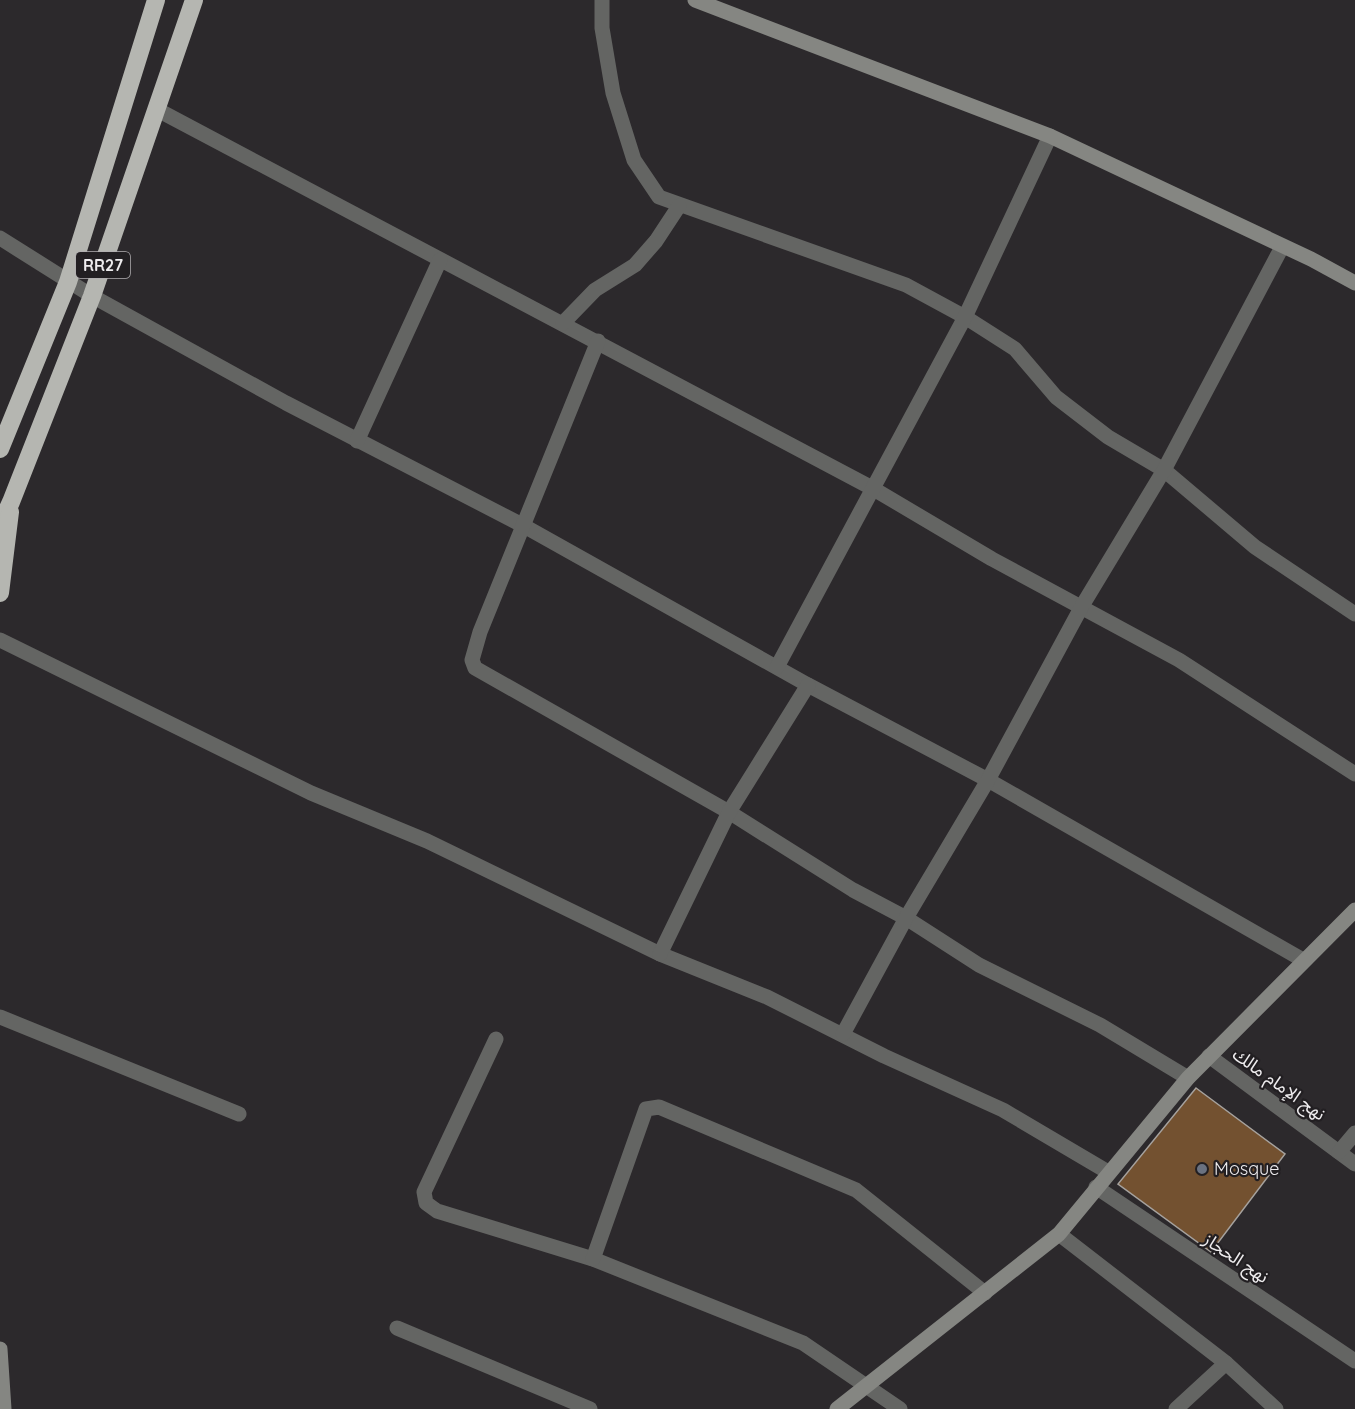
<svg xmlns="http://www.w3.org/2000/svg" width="1355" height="1409" font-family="Quicksand,'Noto Sans Arabic',sans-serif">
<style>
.building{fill:#735130;stroke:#a6a29e;stroke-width:1.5}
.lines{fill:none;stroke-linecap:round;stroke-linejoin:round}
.street{stroke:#646563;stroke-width:15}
.secondary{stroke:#858682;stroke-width:15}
.highway{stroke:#b5b6b1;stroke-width:18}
.worship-dot{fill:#6b7280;stroke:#221f22;stroke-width:2}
.labels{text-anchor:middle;stroke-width:4.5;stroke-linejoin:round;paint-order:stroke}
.shield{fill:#221f22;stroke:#b1aeb1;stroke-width:1.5}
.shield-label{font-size:16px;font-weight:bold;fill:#eeecee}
.street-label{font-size:18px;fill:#eeecee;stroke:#221f22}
.poi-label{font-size:18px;fill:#eeecee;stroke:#221f22;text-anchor:start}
</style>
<rect width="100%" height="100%" fill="#2c292c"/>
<!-- building -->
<path class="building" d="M1196,1088l89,66 -74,98 -93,-68z"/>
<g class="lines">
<!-- street -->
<g class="street">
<path d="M602,0v28l11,65 21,67 25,37 247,88 59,32 50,32 41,48 52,40 56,33 91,77 100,67"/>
<path d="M156,109l716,379 120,71 187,101 176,114"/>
<path d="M0,238l92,58 194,107 238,123 284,159 180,95 315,180"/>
<path d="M563,323l32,-33 40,-25 21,-24 23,-35"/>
<path d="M598,341l-118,291 -8,28 3,8 254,144 124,78 53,28 73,47 121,60 88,53"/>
<path d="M357,441l83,-181"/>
<path d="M0,640l311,153 116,48 233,113 107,43 117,59 119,54 105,62"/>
<path d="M777,667l188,-350 85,-181"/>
<path d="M660,954l69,-142 79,-127"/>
<path d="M0,1017l239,97"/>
<path d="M843,1034l63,-116 82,-138 94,-174 82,-136 118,-223"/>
<path d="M496,1039l-72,153 2,11 11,8 156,48 210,84 97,66"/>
<path d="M1209,1056l146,108"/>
<path d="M1339,1152l16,-19"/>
<path d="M1096,1187l259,174"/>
<path d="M1059,1234l167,129 50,46"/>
<path d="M593,1259l53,-150 13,-2 197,83 129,103"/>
<path d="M397,1328l193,81"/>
<path d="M1176,1409l50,-46"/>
</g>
<!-- secondary -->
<g class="secondary">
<path d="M695,0l355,136 261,123 44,24"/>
<path d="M0,1349l4,60"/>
<path d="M837,1409l222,-175 129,-156 167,-168"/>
</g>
<!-- highway -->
<g class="highway">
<path d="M0,449l68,-167 88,-282"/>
<path d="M0,525l11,-23 81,-206 102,-296"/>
<path d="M0,593l10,-81"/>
</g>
</g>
<!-- markers -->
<circle class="worship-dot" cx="1202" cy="1169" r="6"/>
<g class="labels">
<!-- shield labels -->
<rect class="shield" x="76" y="252" width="54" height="26" rx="4.5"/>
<g class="shield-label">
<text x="103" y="271">RR27</text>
</g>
<!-- street labels -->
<g class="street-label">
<text transform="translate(1279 1084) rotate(36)" y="6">نهج الإمام مالك</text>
<text transform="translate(1236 1258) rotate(34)" y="6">نهج الحجاز</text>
</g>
<!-- poi labels -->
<g class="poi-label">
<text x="1214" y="1175">Mosque</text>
</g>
</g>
</svg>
